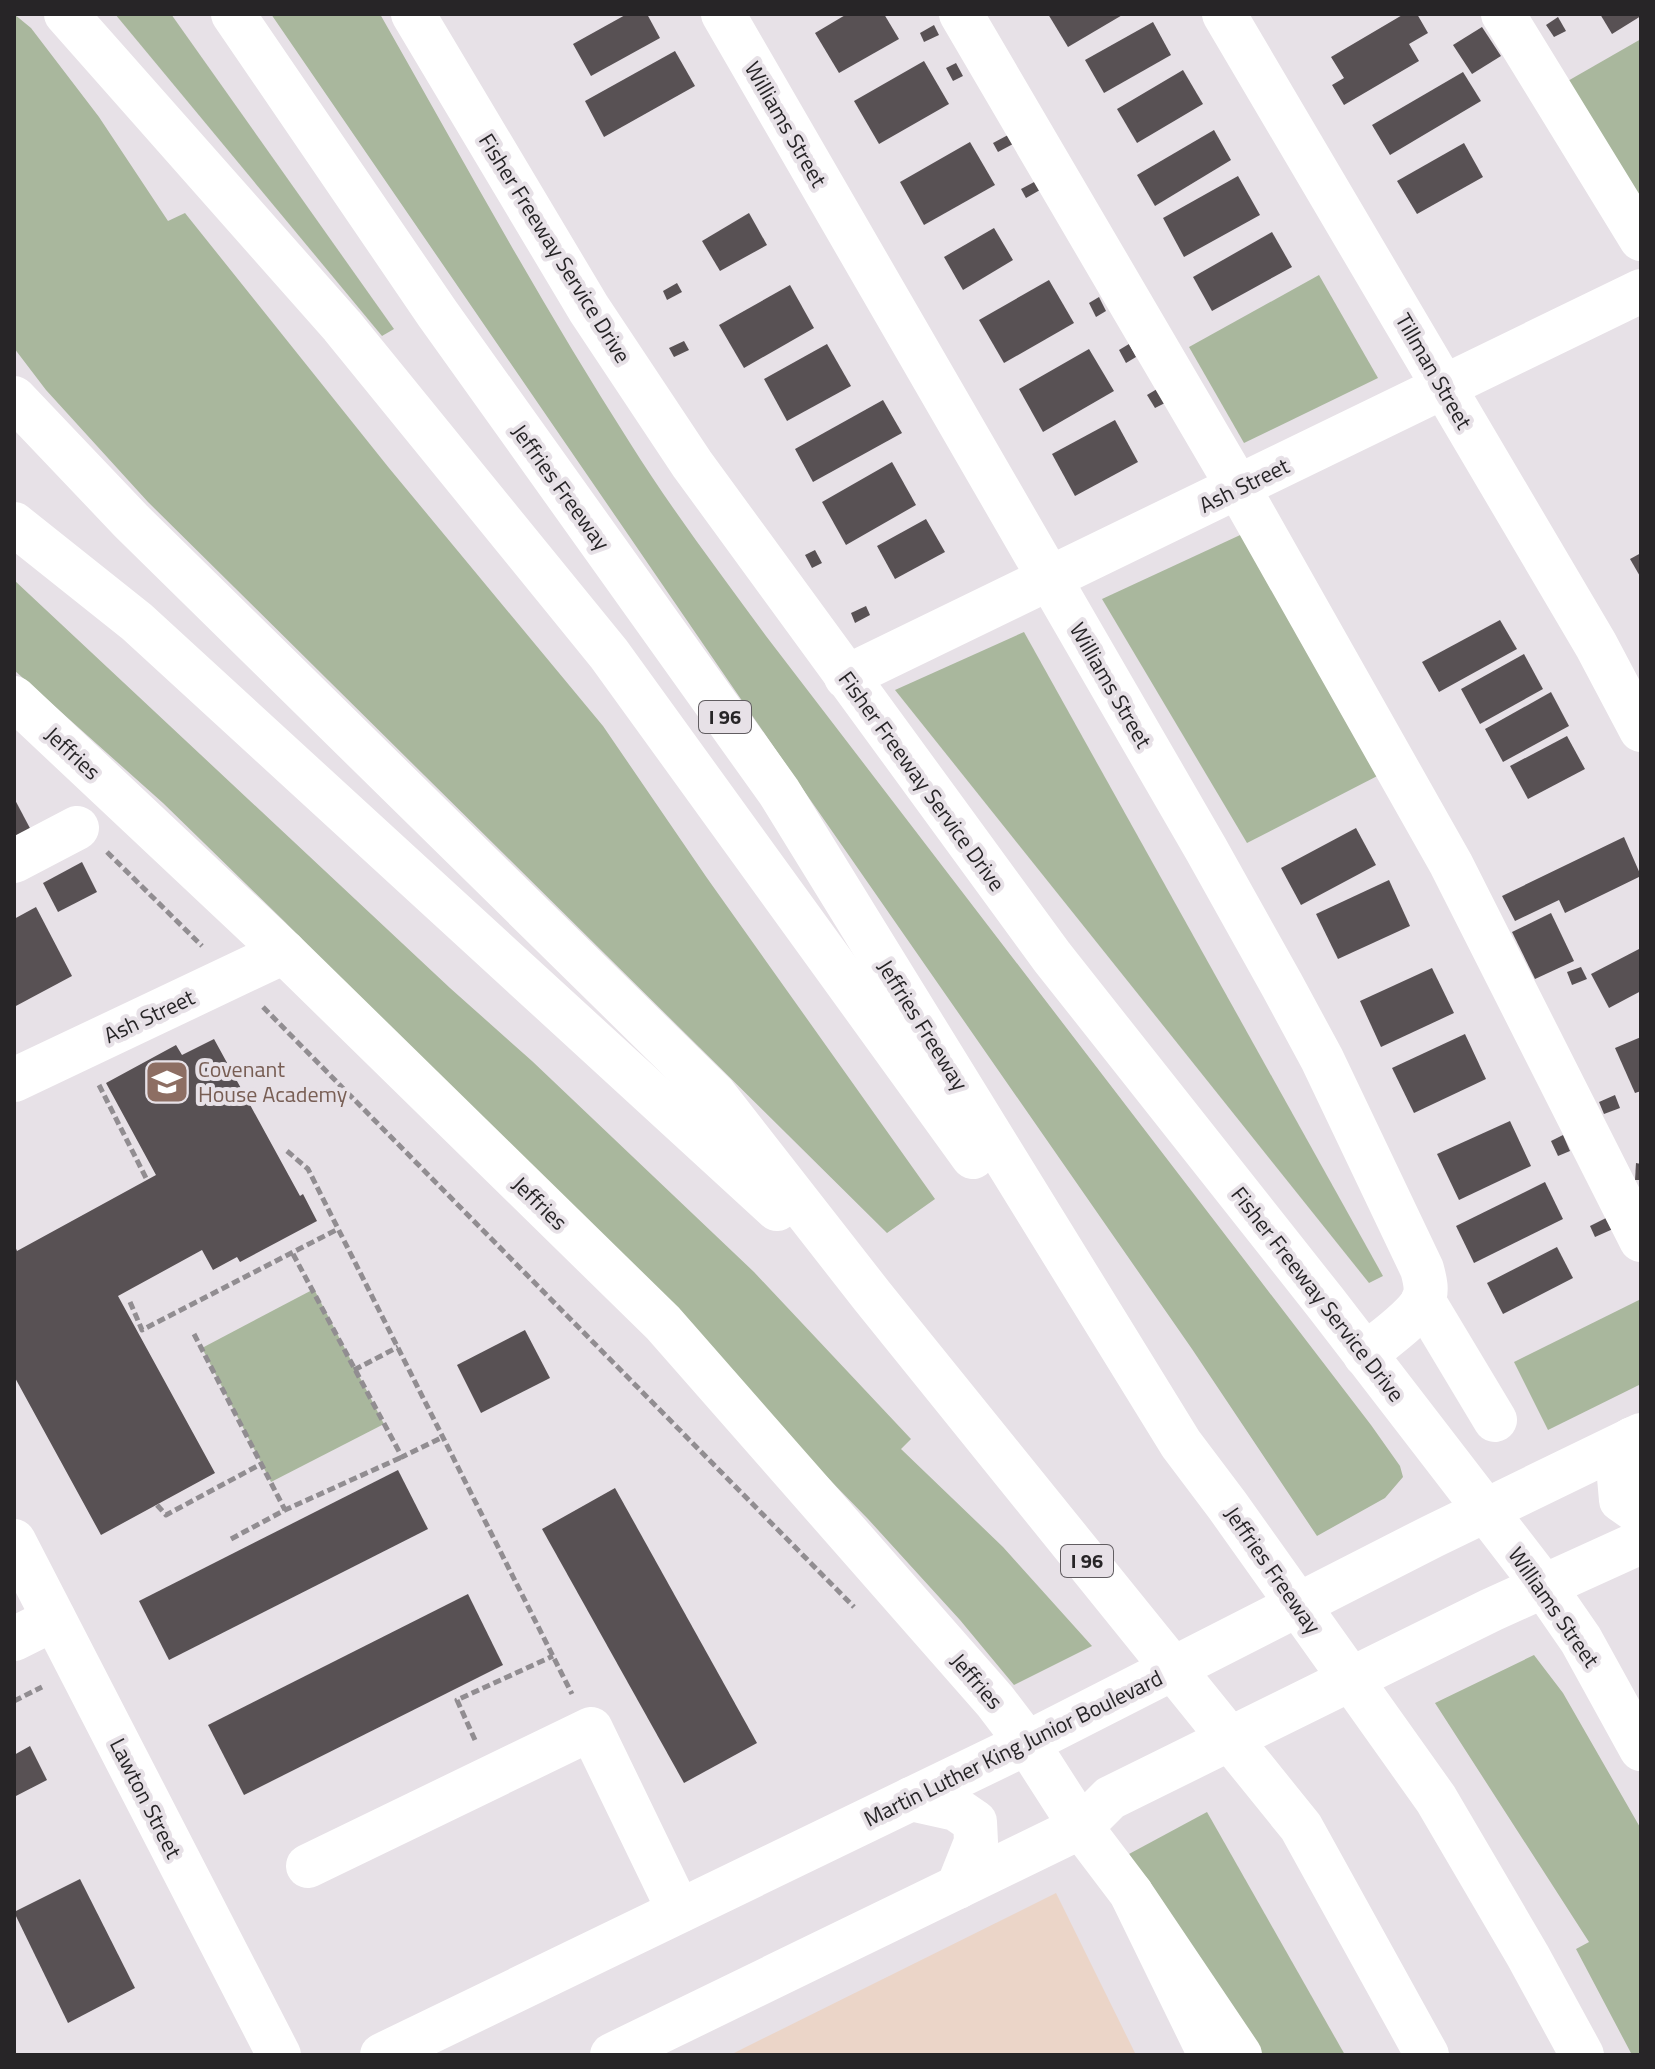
<svg xmlns="http://www.w3.org/2000/svg" width="1655" height="2069" font-family="'Titillium Web',sans-serif">
<style>
.commercial{fill:#ebd5c8}
.green{fill:#a9b79d}
.building{fill:#585154}
.lines{fill:none;stroke-linecap:round;stroke-linejoin:round}
.path{stroke:#918d91;stroke-width:5;stroke-dasharray:8 4;stroke-linecap:butt}
.minor{stroke:#fff;stroke-width:44}
.major{stroke:#fff;stroke-width:44}
.highway{stroke:#fff;stroke-width:44}
.labels{text-anchor:middle;stroke-width:8;stroke-linejoin:round;paint-order:stroke}
.shield{fill:#e7e1e7;stroke:#615d61;stroke-width:2}
.shield-label{font-size:20px;font-weight:bold;fill:#272527}
.street-label{font-size:22px;fill:#272527;stroke:#e7e1e7}
.education-label{font-size:22px;fill:#785e54;stroke:#e7e1e7;text-anchor:start}
</style>
<rect width="100%" height="100%" fill="#e7e1e7"/>
<!-- commercial -->
<path class="commercial" d="M1056,1893l80,162h-406z"/>
<!-- green -->
<g class="green">
<path d="M14,14l17,14 68,89 69,104 17,-8 204,255 214,258 104,152 228,321 -48,34 -739,-731 -102,-112 -32,-42z"/>
<path d="M115,14h56l223,315 -12,7z"/>
<path d="M271,14h109c82,144 161,290 250,429 42,67 90,130 136,193l605,789 29,41 3,11 -18,21 -68,38 -125,-187 -399,-574z"/>
<path d="M1641,39v175l-75,-132z"/>
<path d="M1319,275l59,103 -134,65 -55,-96z"/>
<path d="M1251,530l134,242 -138,71 -145,-244z"/>
<path d="M14,580l436,408 82,73 222,211 157,167 -10,10 102,98 89,99 -78,39 -54,-65 -92,-101 -583,-597 -122,-119 -149,-133z"/>
<path d="M1024,632l359,644 -14,7 -474,-593z"/>
<path d="M314,1289l70,135 -113,58 -69,-134z"/>
<path d="M1641,1299v85l-93,46 -34,-68z"/>
<path d="M1534,1655l29,38 78,136v226h-9l-56,-106 13,-7 -154,-239z"/>
<path d="M1207,1812l138,243h-94l-122,-201z"/>
</g>
<!-- building -->
<g class="building">
<path d="M627,14h20l13,24 -69,38 -18,-32z"/>
<path d="M847,14h37l15,25 -60,34 -24,-40z"/>
<path d="M1048,14h76l-56,33z"/>
<path d="M1404,14h13l11,19 -19,11 10,17 -75,44 -12,-20 12,-7 -13,-21z"/>
<path d="M1600,14h41v2l-29,18z"/>
<path d="M1558,17l8,14 -12,6 -8,-12z"/>
<path d="M1153,22l18,33 -67,38 -19,-33z"/>
<path d="M934,25l5,10 -15,7 -4,-9z"/>
<path d="M1482,27l19,29 -29,18 -19,-29z"/>
<path d="M675,51l20,35 -91,51 -19,-36z"/>
<path d="M924,61l25,43 -70,40 -25,-43z"/>
<path d="M956,63l7,13 -10,5 -7,-13z"/>
<path d="M1183,70l20,34 -66,39 -20,-34z"/>
<path d="M1463,72l18,29 -91,54 -18,-30z"/>
<path d="M1214,130l17,30 -76,46 -18,-31z"/>
<path d="M1008,135l5,9 -15,8 -5,-9z"/>
<path d="M970,142l25,43 -71,40 -24,-43z"/>
<path d="M1464,143l19,34 -66,37 -20,-33z"/>
<path d="M1238,176l22,39 -76,42 -21,-39z"/>
<path d="M1036,181l4,9 -14,8 -5,-9z"/>
<path d="M749,213l18,32 -47,26 -18,-30z"/>
<path d="M994,228l19,32 -50,30 -19,-33z"/>
<path d="M1272,232l20,35 -80,44 -19,-34z"/>
<path d="M1049,280l25,43 -70,40 -25,-43z"/>
<path d="M677,283l5,9 -15,8 -4,-9z"/>
<path d="M790,285l24,43 -70,40 -25,-43z"/>
<path d="M1099,297l7,14 -10,6 -7,-14z"/>
<path d="M684,341l5,9 -15,7 -5,-9z"/>
<path d="M827,344l24,42 -64,35 -23,-42z"/>
<path d="M1129,344l7,13 -10,6 -7,-13z"/>
<path d="M1089,349l25,42 -71,41 -24,-43z"/>
<path d="M1157,389l8,14 -10,5 -8,-13z"/>
<path d="M883,400l19,33 -89,49 -18,-33z"/>
<path d="M1115,420l23,42 -63,34 -23,-42z"/>
<path d="M892,462l24,43 -70,40 -24,-43z"/>
<path d="M926,519l19,33 -50,27 -18,-33z"/>
<path d="M815,550l7,13 -10,5 -7,-13z"/>
<path d="M1641,553v25l-11,-19z"/>
<path d="M866,606l4,9 -15,8 -4,-10z"/>
<path d="M1500,620l17,29 -78,43 -17,-30z"/>
<path d="M1524,654l19,35 -63,35 -19,-35z"/>
<path d="M1551,692l18,34 -66,36 -18,-33z"/>
<path d="M1567,736l18,33 -57,30 -18,-33z"/>
<path d="M14,798l18,34 -18,9z"/>
<path d="M1356,828l20,37 -75,40 -20,-37z"/>
<path d="M1624,837l17,39 -76,37 -6,-13 -44,21 -13,-25z"/>
<path d="M82,862l15,30 -39,20 -15,-29z"/>
<path d="M1389,880l21,46 -72,33 -22,-45z"/>
<path d="M36,907l36,69 -58,31v-88z"/>
<path d="M1551,913l23,48 -39,18 -23,-47z"/>
<path d="M1641,948v43l-32,17 -18,-34z"/>
<path d="M1581,967l6,12 -15,6 -5,-13z"/>
<path d="M1432,968l22,45 -73,34 -21,-46z"/>
<path d="M1465,1034l21,45 -72,34 -22,-45z"/>
<path d="M1641,1037v54l-6,2 -20,-45z"/>
<path d="M214,1039l86,157 3,-2 14,27 -77,41 -3,-5 -24,13 -11,-20 -84,46 97,177 -114,62 -87,-159v-132l3,7 139,-76 -50,-92 70,-38 6,10z"/>
<path d="M1615,1095l5,13 -16,6 -5,-12z"/>
<path d="M1510,1121l21,45 -72,34 -22,-46z"/>
<path d="M1563,1135l7,16 -12,5 -7,-15z"/>
<path d="M1636,1163l5,1v16h-6z"/>
<path d="M1545,1182l18,37 -89,44 -18,-37z"/>
<path d="M1608,1217l5,12 -18,8 -5,-11z"/>
<path d="M1557,1247l16,31 -70,36 -16,-31z"/>
<path d="M525,1330l25,48 -69,35 -24,-48z"/>
<path d="M398,1470l30,59 -259,131 -30,-59z"/>
<path d="M615,1488l142,255 -73,40 -142,-254z"/>
<path d="M468,1594l35,71 -259,130 -36,-70z"/>
<path d="M30,1746l17,34 -33,17v-42z"/>
<path d="M80,1879l55,109 -67,35 -54,-111z"/>
</g>
<g class="lines">
<!-- path -->
<g class="path">
<path d="M107,852l95,94"/>
<path d="M263,1007l591,600"/>
<path d="M99,1085l48,95"/>
<path d="M287,1151l21,18 264,525"/>
<path d="M293,1254l109,203 41,-20"/>
<path d="M130,1302l12,28 196,-101"/>
<path d="M194,1334l91,176"/>
<path d="M354,1370l44,-23"/>
<path d="M157,1505l9,10 95,-51"/>
<path d="M231,1539l54,-29 117,-53"/>
<path d="M14,1701l28,-14"/>
<path d="M475,1740l-18,-40 96,-44"/>
</g>
<!-- minor -->
<g class="minor">
<path d="M413,14l176,295 103,155 360,493 273,345 218,283 38,55 60,109"/>
<path d="M723,14l483,835 76,136 40,74 100,210c3,11 6,22 1,32 -9,18 -42,40 -58,54"/>
<path d="M961,14l277,473 213,377 190,376"/>
<path d="M1224,14l372,631 45,85"/>
<path d="M1503,14l138,225"/>
<path d="M846,677l795,-386"/>
<path d="M14,698l270,254 379,371 332,378 32,42 54,84 50,66 79,162"/>
<path d="M14,861l63,-33"/>
<path d="M14,1080l270,-128"/>
<path d="M1423,1300l72,120"/>
<path d="M14,1541l265,514"/>
<path d="M14,1639l40,-20"/>
<path d="M308,1866l283,-137 88,182"/>
</g>
<!-- major -->
<g class="major">
<path d="M1632,1439l-13,38 2,23 20,14"/>
<path d="M911,1799l45,10 19,13 1,20 -18,45"/>
<path d="M382,2055l645,-312 406,-207 208,-101"/>
<path d="M612,2055l469,-228 29,-29 381,-188 150,-68"/>
</g>
<!-- highway -->
<g class="highway">
<path d="M66,14l276,312 267,328 364,503"/>
<path d="M233,14l204,299 342,479 402,652 46,61 209,294 92,157 54,99"/>
<path d="M14,398l117,123 584,574 157,201 429,531 126,228"/>
<path d="M14,524l123,98 640,587"/>
<path d="M1131,1893l109,162"/>
</g>
</g>
<!-- icons -->
<defs>
<g id="school-square" transform="scale(2.3)"><rect x="-9" y="-9" width="18" height="18" rx="4" fill="#8d6e63" stroke="#e7e1e7"/><path d="M0-5L7-2L0 1L-7-2ZM-4 1L0 2.5L4 1V4Q0 6-4 4Z" fill="#fff"/></g>
</defs>
<g fill-rule="evenodd">
<use href="#school-square" x="167" y="1082"/>
</g>
<g class="labels">
<!-- shield labels -->
<g class="shield">
<rect x="699" y="701" width="52" height="32" rx="6"/>
<rect x="1061" y="1545" width="52" height="32" rx="6"/>
</g>
<g class="shield-label">
<text x="725" y="724">I 96</text>
<text x="1087" y="1568">I 96</text>
</g>
<!-- street labels -->
<g class="street-label">
<text transform="translate(786 124) rotate(60)" y="8">Williams Street</text>
<text transform="translate(555 248) rotate(58)" y="8">Fisher Freeway Service Drive</text>
<text transform="translate(1434 371) rotate(60)" y="8">Tillman Street</text>
<text transform="translate(1244 485) rotate(-26)" y="8">Ash Street</text>
<text transform="translate(561 487) rotate(54)" y="8">Jeffries Freeway</text>
<text transform="translate(1111 685) rotate(60)" y="8">Williams Street</text>
<text transform="translate(73 753) rotate(43)" y="8">Jeffries</text>
<text transform="translate(922 781) rotate(54)" y="8">Fisher Freeway Service Drive</text>
<text transform="translate(149 1016) rotate(-25)" y="8">Ash Street</text>
<text transform="translate(923 1025) rotate(58)" y="8">Jeffries Freeway</text>
<text transform="translate(540 1203) rotate(44)" y="8">Jeffries</text>
<text transform="translate(1318 1294) rotate(52)" y="8">Fisher Freeway Service Drive</text>
<text transform="translate(1273 1570) rotate(55)" y="8">Jeffries Freeway</text>
<text transform="translate(1554 1607) rotate(55)" y="8">Williams Street</text>
<text transform="translate(977 1681) rotate(49)" y="8">Jeffries</text>
<text transform="translate(1013 1748) rotate(-26)" y="8">Martin Luther King Junior Boulevard</text>
<text transform="translate(146 1798) rotate(63)" y="8">Lawton Street</text>
</g>
<!-- education labels -->
<g class="education-label">
<text x="198" y="1077">Covenant<tspan x="198" dy="25">House Academy</tspan></text>
</g>
</g>
<!-- border -->
<rect width="1655" height="2069" fill="none" stroke="#272527" stroke-width="32"/>
</svg>
